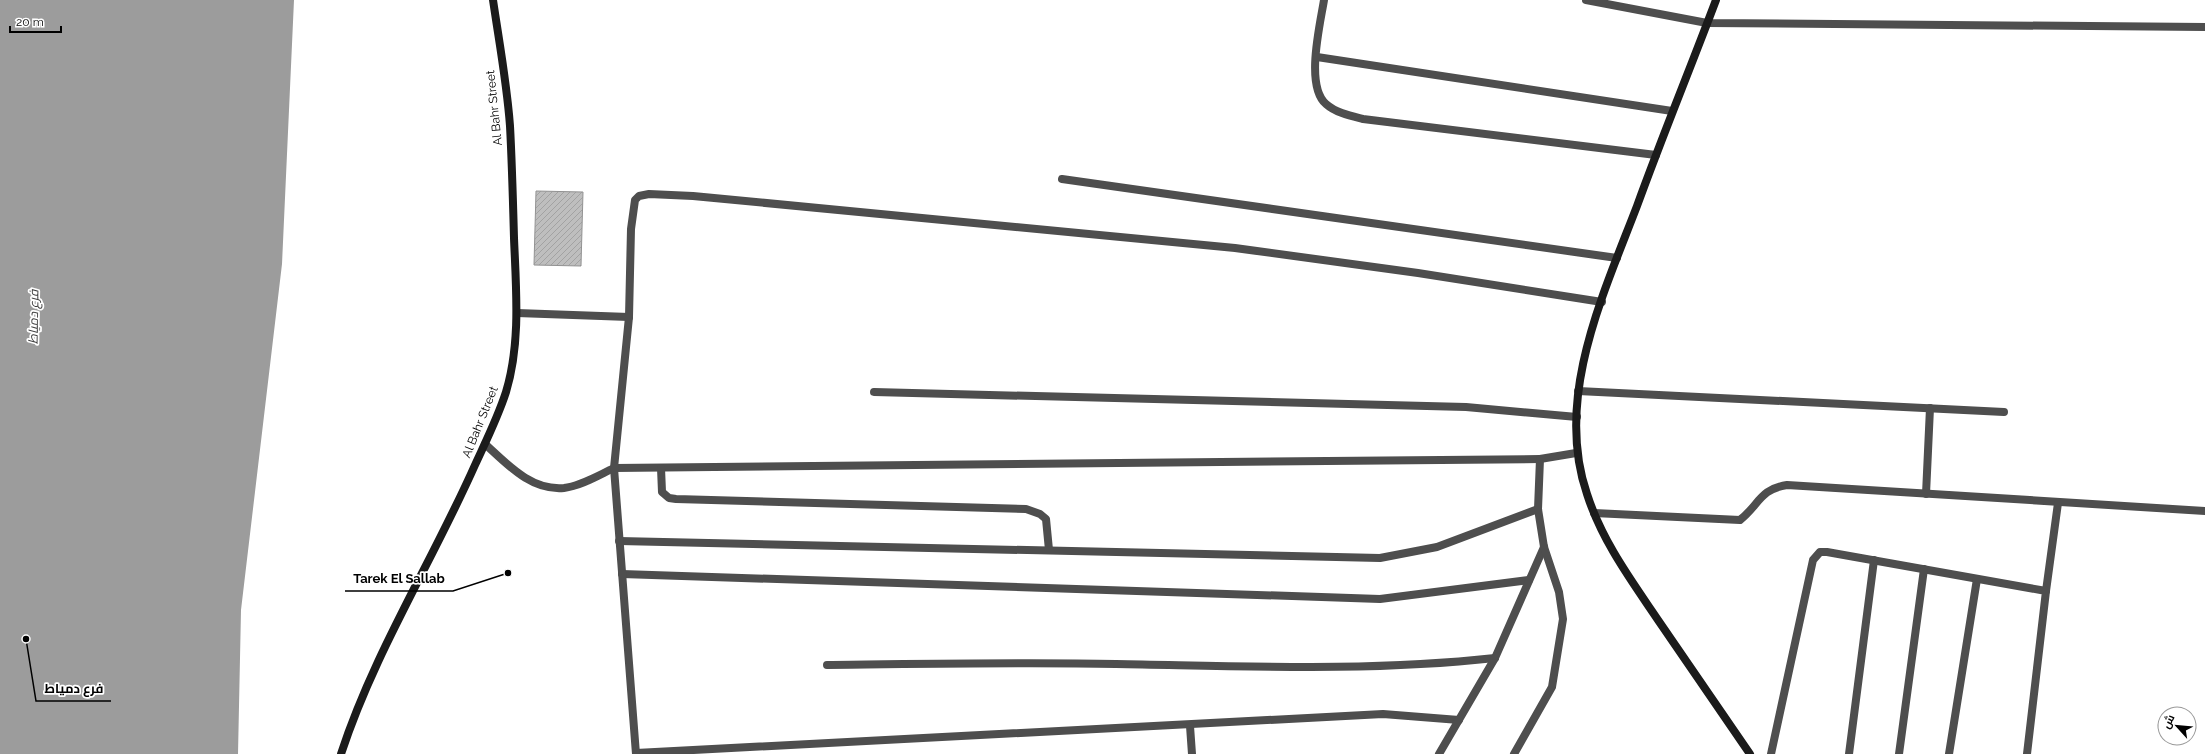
<svg xmlns="http://www.w3.org/2000/svg" width="2205" height="754" font-family="Raleway,Cairo,sans-serif">
<style>
.water{fill:#9c9c9c}
.building{fill:url(#building-hatch);stroke:#929292}
.lines{fill:none;stroke-linecap:round;stroke-linejoin:round}
.street{stroke:#4e4e4e;stroke-width:8}
.secondary{stroke:#1b1b1b;stroke-width:8}
.labels{text-anchor:middle;stroke-width:3.5;stroke-linejoin:round;paint-order:stroke}
.street-label{font-size:12px;fill:#000;stroke:#fff}
.water-label{font-size:13px;font-style:italic;fill:#3d3d3d;stroke:#fff}
.leader{fill:none;stroke:#000;stroke-width:1.5}
.callout-dot{fill:#000;stroke:#fff;stroke-width:1.5}
.callout-label{font-size:13px;text-anchor:middle;font-weight:bold;fill:#000;stroke:#fff;stroke-width:3.5;stroke-linejoin:round;paint-order:stroke}
</style>
<defs>
<pattern id="building-hatch" width="6" height="6" patternUnits="userSpaceOnUse"><rect width="6" height="6" fill="#bebebe"/><path d="M-1 1l2-2M0 6l6-6M5 7l2-2" fill="none" stroke="#a2a2a2"/></pattern>
</defs>
<rect width="100%" height="100%" fill="#fff"/>
<!-- water -->
<path class="water" d="M0,0h294l-12,264 -41,346 -3,144h-238z"/>
<!-- building -->
<path class="building" d="M536,191l47,1 -2,74 -47,-1z"/>
<g class="lines">
<!-- street -->
<g class="street">
<path d="M1324,0c-4,25 -19,86 2,104 10,9 25,12 37,15l293,36"/>
<path d="M1586,0l121,23 498,4"/>
<path d="M1317,57l355,54"/>
<path d="M1062,179l555,79"/>
<path d="M517,313l112,4"/>
<path d="M1578,391l426,21"/>
<path d="M874,392l592,15 111,10"/>
<path d="M485,444c22,20 46,47 79,44 17,-2 35,-13 50,-20l926,-9"/>
<path d="M661,468l1,24 7,6 7,1 350,10 14,5 6,5 3,31"/>
<path d="M1926,494l4,-86"/>
<path d="M1594,513l146,7c19,-15 20,-31 47,-35l418,26"/>
<path d="M619,541l761,17 57,-11 101,-38"/>
<path d="M622,574l758,25 149,-19"/>
<path d="M2046,591l12,-88"/>
<path d="M827,665c96,-1 192,-3 289,-1 126,2 253,8 379,-6"/>
<path d="M1190,726l2,28"/>
<path d="M636,753l747,-39 76,6"/>
<path d="M636,754l-22,-286 15,-151 2,-88 4,-29 4,-4 10,-2 44,2 542,52 183,25 184,29"/>
<path d="M1439,754l56,-96 49,-111"/>
<path d="M1514,754l38,-67 11,-68 -4,-27 -15,-45 -6,-38 2,-50 36,-6"/>
<path d="M1771,754l42,-194 7,-8h7l219,39 -19,163"/>
<path d="M1849,754l25,-194"/>
<path d="M1899,754l25,-185"/>
<path d="M1949,754l28,-175"/>
</g>
<!-- secondary -->
<g class="secondary">
<path d="M1716,0c-26,69 -54,137 -79,206 -34,89 -83,192 -50,288 15,47 44,86 71,126 31,45 61,89 92,134"/>
<path d="M341,754c33,-101 91,-192 134,-289 11,-24 23,-48 31,-73 15,-50 10,-103 8,-154 -1,-37 -2,-75 -4,-112 -3,-42 -11,-85 -17,-126"/>
</g>
</g>
<g class="labels">
<!-- street labels -->
<g class="street-label">
<text transform="translate(494 108) rotate(-96)" y="4">Al Bahr Street</text>
<text transform="translate(480 422) rotate(-68)" y="4">Al Bahr Street</text>
</g>
<!-- water labels -->
<g class="water-label">
<text transform="translate(33 317) rotate(-89)" y="5">فرع دمياط</text>
</g>
</g>
<!-- callouts -->
<path class="leader" d="M508 573L453 591H345M26 639L36 701H111"/>
<g class="callout-dot">
<circle cx="508" cy="573" r="4"/>
<circle cx="26" cy="639" r="4"/>
</g>
<g class="callout-label">
<text x="399" y="583">Tarek El Sallab</text>
<text x="74" y="693">فرع دمياط</text>
</g>
<!-- north arrow -->
<g transform="translate(2177 726) rotate(297)"><circle r="19" fill="#ffffff" stroke="#999999"/>
<path d="M0-3L7 15L0 10L-7 15Z" fill="#000000"/>
<text y="-6" font-size="11" font-weight="bold" text-anchor="middle" fill="#000000">ش</text>
</g>
<!-- scale -->
<path d="M10 26v6h51v-6" fill="none" stroke="#000000" stroke-width="2"/>
<text x="16" y="26" font-size="12" fill="#000000" stroke="#ffffff" stroke-width="3" paint-order="stroke">20 m</text>
</svg>
